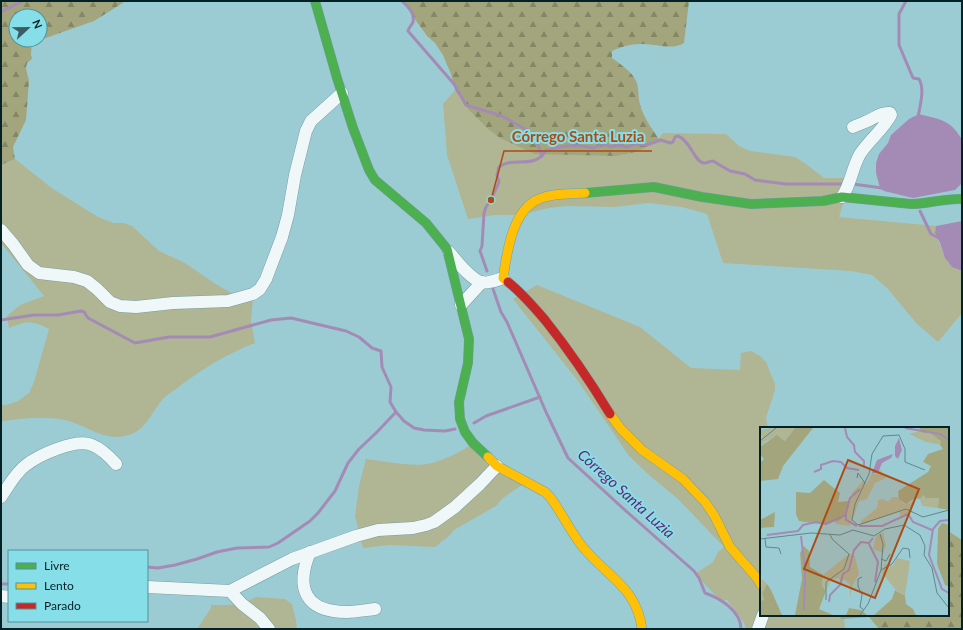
<svg xmlns="http://www.w3.org/2000/svg" width="963" height="630" font-family="Lato,sans-serif">
<style>
.grass{fill:#b0b594}
.forest{fill:url(#forest-firs)}
.water{fill:#a48bb6}
.lines{fill:none;stroke-linecap:round;stroke-linejoin:round}
.stream{stroke:#a48bb6;stroke-width:3}
.street-casing{stroke:#779ea3;stroke-width:13}
.fast-casing{stroke:#779ea3;stroke-width:10}
.slow-casing{stroke:#779ea3;stroke-width:10}
.jam-casing{stroke:#779ea3;stroke-width:10}
.street{stroke:#f0f7f8;stroke-width:12}
.fast{stroke:#4caf50;stroke-width:9}
.slow{stroke:#ffc107;stroke-width:9}
.jam{stroke:#c62828;stroke-width:9}
.labels{text-anchor:middle;stroke-width:4;stroke-linejoin:round;paint-order:stroke}
.water-label{font-size:15px;font-style:italic;fill:#6b256e;stroke:#86dee9}
.inset-river{fill:none;stroke:#a48bb6;stroke-width:2}
.inset-road{fill:none;stroke:#5f888d;stroke-width:1}
.view{fill:#af4b12;fill-opacity:0.15;stroke:#af4b12;stroke-width:2}
.inset-edge{fill:none;stroke:#042125;stroke-width:2}
.leader{fill:none;stroke:#af4b12;stroke-width:1.5}
.callout-dot{fill:#af4b12;stroke:#86dee9;stroke-width:1.5}
.callout-label{font-size:15px;text-anchor:middle;font-weight:bold;fill:#af4b12;stroke:#86dee9;stroke-width:4;stroke-linejoin:round;paint-order:stroke}
</style>
<defs>
<pattern id="forest-firs" width="22" height="20" patternUnits="userSpaceOnUse"><rect width="22" height="20" fill="#a3a67c"/><path d="M5 1l3.5 6h-7zM16 11l3.5 6h-7z" fill="#838765"/></pattern>
</defs>
<rect width="100%" height="100%" fill="#9cccd3"/>
<!-- grass -->
<g class="grass">
<path d="M455,90l13,19 187,34 8,-10 63,1 13,12 11,5 45,6 11,7 18,14h27l-12,39 97,9 -1,7c5,9 9,29 18,34 2,2 6,3 9,4v42l-24,29 -21,-18 -30,-36 -15,-13 -21,-4 -128,-8 -16,-49 -25,-7 -34,-4 -33,4 -49,-1 -17,2 -30,7h-24l-27,4 -21,-64 -4,-51z"/>
<path d="M15,159l38,30 45,28 16,6h10l8,3 27,25 26,12 29,20 26,15 13,1 -2,22 4,22c-27,10 -51,25 -74,42 -5,5 -12,8 -17,13 -10,10 -16,28 -30,35 -27,12 -45,-7 -69,-13 -18,-4 -46,-2 -64,2v-17h5l12,-4 11,-8 5,-11 15,-53c-17,-9 -23,-8 -40,-1l-2,-12 13,-11 24,-9 -43,-53v-78z"/>
<path d="M537,285l103,42 51,41 49,2 1,-17 10,-2 9,5 6,6 9,22v6l-9,28 2,10h-7v187h77l6,4 1,8 -2,2h-97l-2,-6 -17,-23 -6,1 -26,-27 18,-12 5,-10 6,-5 -47,-49 -27,-22 -21,-20 -51,-75 -65,-82z"/>
<path d="M469,446l53,39 -19,13 -7,8 -42,24 -5,6 -14,11 -45,-2 -27,3 -8,-32 4,-30 7,-27c20,2 47,9 66,4 13,-4 27,-10 37,-17z"/>
<path d="M256,597l29,2 7,5 4,16 1,9h-100l14,-21v-3c18,0 29,1 45,-8z"/>
</g>
<!-- forest -->
<g class="forest">
<path d="M1,1h125l-32,20 -54,19v-24h-24v24h23l-7,2 -1,12 1,5 -5,4 -1,5 3,13 -3,39 -13,27 2,12 -14,6z"/>
<path d="M402,1h287l-5,42c-13,8 -29,0 -44,1 -10,0 -19,3 -28,7v7c8,6 18,12 23,21 4,7 3,13 4,21 2,13 12,28 20,39l-4,4 -19,9 -20,4 -81,-2 -35,-16 -13,-10 -19,-19 -13,-19 -4,-16 -8,-19 -8,-12 -8,-7z"/>
<path d="M948,531l14,9v89h-83l-10,-12 -27,2 -4,-4h110z"/>
</g>
<!-- water -->
<g class="water">
<path d="M919,114c19,5 31,5 42,24l1,45 -7,7 -42,8 -29,-7 -4,-3 -4,-15v-10l3,-9 9,-11 3,-8 18,-16z"/>
<path d="M962,221v50l-10,-4 -7,-9 -5,-15 -5,-10 1,-7z"/>
</g>
<g class="lines">
<!-- stream -->
<g class="stream">
<path d="M402,1c6,6 13,11 11,21 -1,3 -4,5 -5,9l46,53 12,21 36,11 25,14 8,7 7,19"/>
<path d="M906,1l-7,13v31l14,33 6,1c6,10 1,27 -1,38"/>
<path d="M1,12l21,-11"/>
<path d="M853,184l29,4"/>
<path d="M920,211l11,23 10,5"/>
<path d="M487,271l-7,-20 2,-5 2,-33 2,-6 5,-7 8,-18 -2,-7 2,-8c13,-11 36,3 46,-16 15,-5 33,-7 48,-3 7,-3 12,-5 18,-1l6,-2 10,2 8,-3 11,1 15,-5 9,3 3,-1 2,-5 3,-1c13,5 16,26 26,27 3,0 6,-2 9,-2l17,10 15,3 10,6 31,4h57"/>
<path d="M493,289l8,23 6,10 39,90 22,46 58,53 68,60 5,7 6,15c15,5 36,18 36,36"/>
<path d="M1,320l33,-5h24l23,-4 3,1 4,6 47,25 34,-6h41l61,-17 20,-2 55,13 13,6 13,11 9,3 1,16 9,20 -1,15 6,10 8,9 10,7 10,2 21,1 10,-2"/>
<path d="M474,423l12,-7 54,-19"/>
<path d="M147,567l11,1 17,-3 22,-6 20,-7 20,-4 32,-1 9,-4 32,-22 8,-8 17,-22 13,-28 11,-14 17,-16 20,-21"/>
<path d="M1,584h8"/>
</g>
<!-- street casing -->
<g class="street-casing">
<g id="street">
<path d="M842,197c9,-13 10,-29 18,-43 9,-14 23,-24 31,-39l-1,-2c-10,-1 -16,6 -25,9 -4,2 -8,3 -12,5"/>
<path d="M1,230l12,14 15,21 11,8 35,4 13,4 10,8 13,13 10,4 16,1 37,-4 55,-2 25,-7 7,-5 6,-10 16,-42 6,-22 7,-40 11,-44 5,-10 31,-28"/>
<path d="M449,252c8,9 20,26 32,30 7,2 16,-2 22,-4"/>
<path d="M461,305l21,-23"/>
<path d="M1,497c7,-10 14,-24 25,-32 13,-10 50,-27 66,-20 10,4 17,11 24,19"/>
<path d="M310,552c-15,36 -5,60 37,60 9,0 19,-2 28,-3"/>
<path d="M147,587l83,4 62,-32 64,-23 22,-6 35,-2 13,-3 8,-3 21,-15 25,-23 17,-18"/>
<path d="M230,591l12,13 18,14 9,11"/>
<path d="M1,596l8,1"/>
<path d="M758,629l5,-14"/>
</g>
</g>
<!-- fast casing -->
<g class="fast-casing">
<g id="fast">
<path d="M315,1l22,77 16,50 16,42 6,10 51,43 21,26 22,90 -1,24 -9,39 1,17 5,13 8,11 15,14"/>
<path d="M585,193l69,-6 48,10 49,7 72,-3 19,-4 69,7c17,0 33,-6 51,-5"/>
</g>
</g>
<!-- slow casing -->
<g class="slow-casing">
<g id="slow">
<path d="M508,282l-5,-4c4,-25 9,-68 36,-79 13,-6 31,-5 46,-6"/>
<path d="M610,414l11,15 21,21 41,29 22,23 9,13 16,32 27,31 4,7"/>
<path d="M488,457l9,9 48,26 5,5c12,16 20,34 32,49 24,30 55,41 60,83"/>
</g>
</g>
<!-- jam casing -->
<g class="jam-casing">
<path id="jam" d="M508,282c14,11 25,24 37,38 24,30 45,61 65,94"/>
</g>
<!-- street -->
<use href="#street" class="street"/>
<!-- fast -->
<use href="#fast" class="fast"/>
<!-- slow -->
<use href="#slow" class="slow"/>
<!-- jam -->
<use href="#jam" class="jam"/>
</g>
<g class="labels">
<!-- water labels -->
<g class="water-label">
<text transform="translate(626 494) rotate(42)" y="5">Córrego Santa Luzia</text>
</g>
</g>
<!-- overview -->
<g transform="translate(760 427)">
<rect width="189" height="189" fill="#9cccd3"/>
<path d="M12,1h23l-10,13 -6,-5 -13,5 -6,6 2,-10 -2,-7zM160,4l10,2 12,8v4l-16,-3 -17,-8zM120,42l6,9 -11,5 -8,16 -8,2 -9,25 -14,-2 -1,-2 15,-18 2,-11 11,-12 4,3 5,-11 4,1zM163,68l3,3h13l-1,10 -16,-2 -2,-7zM132,70h6l6,7 10,-2 -4,12 -9,3 -2,-5 -38,13v-4l16,-13 1,-8 5,-1 5,3zM123,105l3,13 -3,8 -10,-4 3,-13zM89,127l6,2 4,18 -7,12 -2,13v-15l-6,-5 -3,4 -2,-5 -8,2 -5,11 -4,-5 1,-11zM137,131l13,3 -5,35 -10,-7 -13,-16 3,-9 8,2zM2,152l5,5 -5,9 2,7 -4,1z" fill="#b0b594"/>
<path d="M35,1h18l-30,38 -5,13 -18,2v-18l4,-4 -4,-5v-7l17,-12 8,6zM159,1h30v82l-11,-2 1,-10h-13l-3,-3 -3,4 -5,-1 -9,6 -7,-5 -1,-8 30,-19 3,-6 -8,-4 5,-8 15,-5 -3,-4 1,-4 -11,-8h-7zM64,53l16,13 -2,9 12,-1 -4,14 -8,6 -19,3 -20,-3 -3,-7v-22l14,1zM15,85l-1,15 -14,1v-8zM182,96l7,2 -1,61 -3,-1 -8,-21 1,-35zM44,119l5,5 1,16 13,8 -1,11 4,5 -7,18 14,6h-38l7,-36 -2,-26zM7,157l4,6 11,25h-22v-14l4,-1 -2,-7zM135,163l10,6 1,8 7,5 3,6h-42l18,-16zM89,181l12,2 6,5h-21z" fill="#a3a67c"/>
<path d="M139,11l3,12 -4,9 -3,-3v-10zM133,27l-2,4 -9,5 -4,10h-6l5,-13z" fill="#a48bb6"/>
<path class="inset-river" d="M85,1l2,9 7,8 1,7 9,9v5M145,1l35,6 9,6M54,45l7,-3v-4l12,-4 8,1 6,6 12,2M189,93l-9,1 -7,8 -4,26 13,34 7,4M97,99l-11,-6v-7l4,-15 10,-9M99,99h23l26,-12 5,8 19,8M7,108l31,-4 5,-6 13,-3 10,2 20,-9M41,109l4,35 -1,39M109,117l9,18 -3,20M69,175l1,-7 10,-10 3,-11 6,-4 5,-20 7,-8 8,1 4,-5"/>
<path class="inset-road" d="M0,14l16,-13M165,43l-20,-8v-13l-6,-14 -16,1 -11,18 -3,20 -14,30 -3,16 6,5 48,-16 17,8 26,-7M97,51l1,-5 7,10M0,112l51,-6 29,2 13,-5 21,6 11,-7 19,-4 16,10 5,11 -1,9 8,13 5,25 12,15M5,112l1,8 13,1 2,6M121,132l5,2 4,-7M121,143l11,-6 11,-16 6,1 1,9M102,150l-4,2v7l4,9 -2,12 4,3M66,173v-18l18,-13 5,-15 -16,-14 -3,-5M100,188l8,-11 13,-34 2,-26 -3,-10"/>
<path class="view" d="M88,33l71,29 -44,109 -71,-29z"/>
<rect width="189" height="189" class="inset-edge"/>
</g>
<!-- callouts -->
<path class="leader" d="M491 200L504 151H652"/>
<circle class="callout-dot" cx="491" cy="200" r="4"/>
<g class="callout-label">
<text x="578" y="142">Córrego Santa Luzia</text>
</g>
<!-- border -->
<rect width="963" height="630" fill="none" stroke="#042125" stroke-width="4"/>
<!-- legend -->
<rect x="8" y="550" width="140" height="72" fill="#86dee9" stroke="#52929b"/>
<rect x="16" y="563" width="20" height="6" fill="#4caf50" stroke="#52929b"/>
<text x="44" y="570" font-size="12" fill="#042125">Livre</text>
<rect x="16" y="583" width="20" height="6" fill="#ffc107" stroke="#52929b"/>
<text x="44" y="590" font-size="12" fill="#042125">Lento</text>
<rect x="16" y="603" width="20" height="6" fill="#c62828" stroke="#52929b"/>
<text x="44" y="610" font-size="12" fill="#042125">Parado</text>
<!-- north arrow -->
<g transform="translate(28 28) rotate(68)"><circle r="19" fill="#86dee9" stroke="#52929b"/>
<path d="M0-3L7 15L0 10L-7 15Z" fill="#395d62"/>
<text y="-6" font-size="11" font-weight="bold" text-anchor="middle" fill="#042125">N</text>
</g>
</svg>
